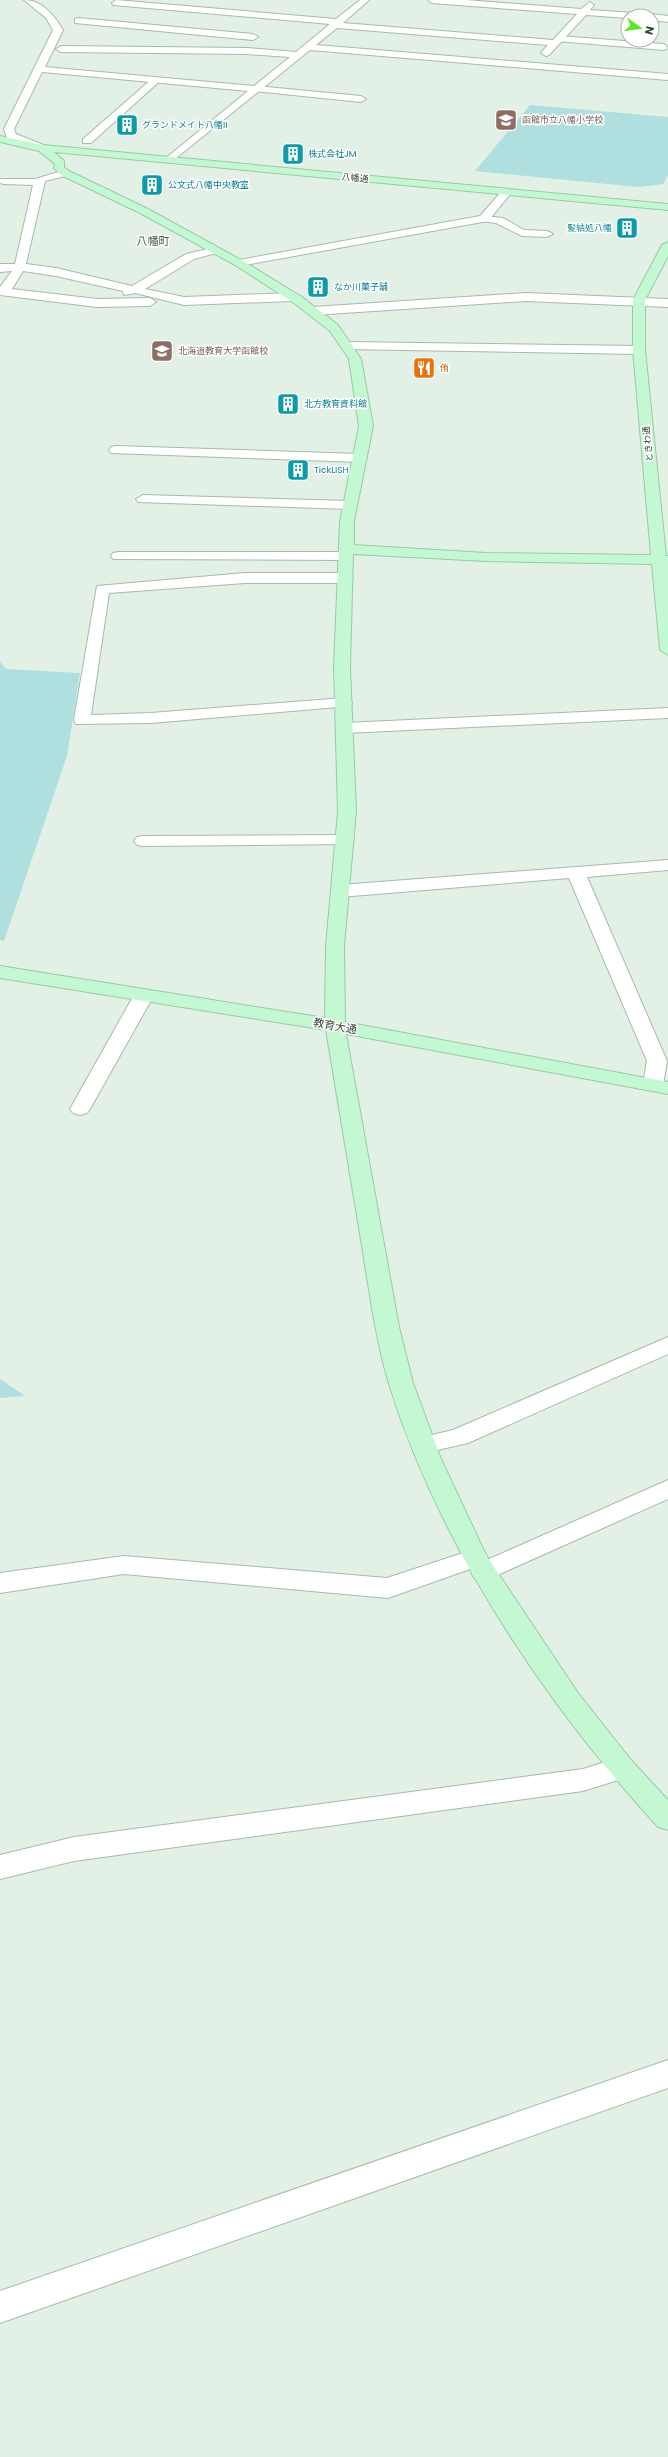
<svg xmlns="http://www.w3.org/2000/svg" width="668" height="2457" font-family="Poppins,'Noto Sans JP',sans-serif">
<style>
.green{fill:#afe0df}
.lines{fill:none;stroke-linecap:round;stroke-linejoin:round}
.lane-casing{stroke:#a7baab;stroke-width:2}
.street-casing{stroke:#a7baab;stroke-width:2}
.secondary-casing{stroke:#97cba4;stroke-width:2}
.lane{fill:#fff;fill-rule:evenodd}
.street{fill:#fff;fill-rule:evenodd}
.secondary{fill:#c4f8d3;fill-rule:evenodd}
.labels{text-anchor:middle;stroke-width:3;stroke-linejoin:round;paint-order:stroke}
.far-education-label{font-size:9px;fill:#785e54;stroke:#fff;text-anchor:start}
.far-culture-label{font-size:9px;fill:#0d838f;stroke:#fff;text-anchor:start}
.far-street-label{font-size:9px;fill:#344136;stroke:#fff}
.far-food-label{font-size:9px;fill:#c56008;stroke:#fff;text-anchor:start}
.far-quarter-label{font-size:11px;fill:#4c624f;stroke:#fff}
.street-label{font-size:11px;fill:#344136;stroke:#fff}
</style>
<rect width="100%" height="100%" fill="#e3f0e6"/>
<!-- green -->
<g class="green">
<path d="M530,105l138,12v58l-5,9 -25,3 -163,-16z"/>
<path d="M0,662l6,7 74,4 -13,83 -63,185 -4,-1z"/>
<path d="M0,1379l25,17 -25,2z"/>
</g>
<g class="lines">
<!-- lane casing -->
<g class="lane-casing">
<g id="lane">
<path d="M559,36l105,8 4,4 -4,2 -108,-9 -2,-2z"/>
<path d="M153,78l8,2 -70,63h-8v-4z"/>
<path d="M256,86l105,10 5,3 -5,3 -108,-11 -2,-2z"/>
<path d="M65,170l4,1v4l-24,6 -19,83 30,4 76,18 54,-32 30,-7 6,3 -2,2 -26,7 -49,30 39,8 108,-4 6,4 -6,4 -108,4 -49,-12 -11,2 -1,-4 -67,-15 -33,-5 -11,18 85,10 53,-1 6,4 -6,4 -53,1 -97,-12v-8l12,-16 -12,1v-8h15l18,-79 -29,-1 -4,-1v-4h35z"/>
<path d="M484,216l19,2 21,12 23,1 6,3 -6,3 -25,-1 -26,-13 -16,-2 -2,-2z"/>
<path d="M347,342l292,4 6,4 -6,4 -296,-5 -2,-3 2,-3z"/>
<path d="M118,552h228l7,4 -7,4 -233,-1 -2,-3 2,-3z"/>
<path d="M144,989l7,2 3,4 -64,114 -3,4 -7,2 -7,-2 -3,-4 64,-114 3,-4z"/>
</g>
</g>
<!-- street casing -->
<g class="street-casing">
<g id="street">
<path d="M24,0c18,0 30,15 39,30l-18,37 209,19 36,-29 -43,-3 -186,-2 -5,-3 5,-3 186,2 49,4 34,-28 -217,-19 -1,-2 4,-3 220,19 24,-19h9l-26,23 210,17 24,-26 -145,-11 -4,-3h38l115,9 9,-7 4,3 -4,5 44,3 5,3h-11v2l-42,-3 -37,40 -3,1 -5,-3 7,-8 -211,-17 -21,17 352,29v6l-358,-30 -140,113 -5,-3 1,-2 82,-67 -206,-19 -28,57 2,5 30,12 1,2 -5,3 -35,-13 -3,-9 49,-99 -7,-12z"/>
<path d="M652,14l16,2v6l-16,-2v-4h-4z"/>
<path d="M78,18l175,16 5,3 -5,3 -178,-17v-4z"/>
<path d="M506,190l5,3 -23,28 -249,45 -6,-3 6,-3 241,-44 22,-25z"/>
<path d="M526,293l142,6v8l-142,-6 -213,14 -6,-4 6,-4z"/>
<path d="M116,446l244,8 7,4 -7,4 -249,-9 -2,-3 2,-3z"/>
<path d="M143,495l207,6 7,4 -7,4 -212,-7 -2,-3z"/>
<path d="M245,573h100l8,5 -8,5h-100l-136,10 -18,122 60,-2 193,-15 6,2 2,3 -2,3 -199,17 -75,1 -2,-4 23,-134z"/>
<path d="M668,708v10l-323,15 -6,-1 -2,-4 2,-4 6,-1z"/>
<path d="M345,835l6,1 3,4 -3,4 -208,2 -6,-1 -3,-4 3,-4 6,-1z"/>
<path d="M668,860v10l-81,7 80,184 -4,24 -3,4 -7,2 -7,-2 -3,-4 4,-24 -78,-183 -229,19 -7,-2 -2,-4 2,-4 7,-2z"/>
<path d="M668,1337v17l-200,89 -44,10 -9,-2 -3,-6 3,-6 38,-9z"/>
<path d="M668,1480v19l-184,82 -9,-2 -4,-7 2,-4 -85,30 -264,-24 -124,19v-20l124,-17 263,22 88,-29 9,2 4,7 -1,2z"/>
<path d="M621,1757l10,3 4,8 -4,8 -48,15 -509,70 -74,18v-24l74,-18 509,-68z"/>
<path d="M668,2060v28l-668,235v-32z"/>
</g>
</g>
<!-- secondary casing -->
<g class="secondary-casing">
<path id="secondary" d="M0,136l43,9 625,59v6l-614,-58 10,9v6l5,4 79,38 95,52 59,36 36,28 23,34 12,67 -19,95v24l132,8 165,2 -18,-205v-50l29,-55 6,-3v14l-23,44v50l21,206h2v99l-8,-5 -8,-86 -166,-3 -133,-7 -3,113 6,144 -12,135 1,76 323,60v12l-322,-60 53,293 14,56 28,76 45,96 92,138 53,67 37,40v30l-10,-3c-114,-125 -218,-280 -269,-443 -14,-47 -20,-96 -28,-144 -12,-70 -23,-140 -35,-210l-326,-52v-12l325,52 1,-72 12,-135 -4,-144 6,-146 19,-95 -10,-67 -19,-28 -36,-28 -59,-38 -95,-52 -79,-38 -7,-7 1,-4 -16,-13 -39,-9z"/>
</g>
<!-- lane -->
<use href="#lane" class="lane"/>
<!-- street -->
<use href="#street" class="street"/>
<!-- secondary -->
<use href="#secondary" class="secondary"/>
</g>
<!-- icons -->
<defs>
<g id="school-square" transform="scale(1.15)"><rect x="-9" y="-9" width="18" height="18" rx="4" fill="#8d6e63" stroke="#fff"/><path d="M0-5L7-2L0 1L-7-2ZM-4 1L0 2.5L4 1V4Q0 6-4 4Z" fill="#fff"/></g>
<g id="building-square" transform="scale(1.15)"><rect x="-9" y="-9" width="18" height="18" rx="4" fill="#0f9aa8" stroke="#fff"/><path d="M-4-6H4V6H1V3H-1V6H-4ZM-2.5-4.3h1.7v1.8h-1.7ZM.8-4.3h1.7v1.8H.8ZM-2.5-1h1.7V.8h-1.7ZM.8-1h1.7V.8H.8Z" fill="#fff"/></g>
<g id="university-square" transform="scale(1.15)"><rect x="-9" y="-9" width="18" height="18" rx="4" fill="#8d6e63" stroke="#fff"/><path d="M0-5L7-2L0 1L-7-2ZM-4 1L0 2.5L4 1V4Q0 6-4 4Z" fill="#fff"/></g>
<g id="restaurant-square" transform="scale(1.15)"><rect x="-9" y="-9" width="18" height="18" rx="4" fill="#e8710a" stroke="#fff"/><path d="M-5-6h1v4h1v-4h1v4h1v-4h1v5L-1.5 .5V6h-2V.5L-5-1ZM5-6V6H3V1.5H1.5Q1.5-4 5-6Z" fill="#fff"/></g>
</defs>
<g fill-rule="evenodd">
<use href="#school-square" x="506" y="120"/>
<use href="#building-square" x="127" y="125"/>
<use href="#building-square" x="293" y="154"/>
<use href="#building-square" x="152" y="185"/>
<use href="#building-square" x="627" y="228"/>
<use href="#building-square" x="318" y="287"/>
<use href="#university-square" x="162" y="351"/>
<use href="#restaurant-square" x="424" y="368"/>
<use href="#building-square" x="288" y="404"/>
<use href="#building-square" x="298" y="470"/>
</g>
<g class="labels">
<!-- far-education labels -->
<g class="far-education-label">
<text x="522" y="123">函館市立八幡小学校</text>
<text x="178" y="354">北海道教育大学函館校</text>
</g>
<!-- far-culture labels -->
<g class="far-culture-label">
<text x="142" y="128">グランドメイト八幡II</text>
<text x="308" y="157">株式会社JM</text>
<text x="168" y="188">公文式八幡中央教室</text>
<text x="612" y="231" text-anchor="end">髪結処八幡</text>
<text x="334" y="290">なか川菓子舗</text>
<text x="304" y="407">北方教育資料館</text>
<text x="314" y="473">TickLISH</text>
</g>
<!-- far-street labels -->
<g class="far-street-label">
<text transform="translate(355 178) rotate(5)" y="3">八幡通</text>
<text transform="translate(648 444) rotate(-96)" y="3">ときわ通</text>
</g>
<!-- far-food labels -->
<g class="far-food-label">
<text x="440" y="371">侑</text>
</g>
<!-- far-quarter labels -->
<g class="far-quarter-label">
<text x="153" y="245">八幡町</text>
</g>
<!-- street labels -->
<g class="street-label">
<text transform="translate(335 1026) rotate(10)" y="4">教育大通</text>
</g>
</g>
<!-- north arrow -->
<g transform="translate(640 28) rotate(104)"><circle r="19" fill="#ffffff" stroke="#aeb3af"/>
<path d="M0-3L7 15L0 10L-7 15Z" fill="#64e426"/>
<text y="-6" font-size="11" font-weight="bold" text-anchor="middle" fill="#344136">N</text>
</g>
</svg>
